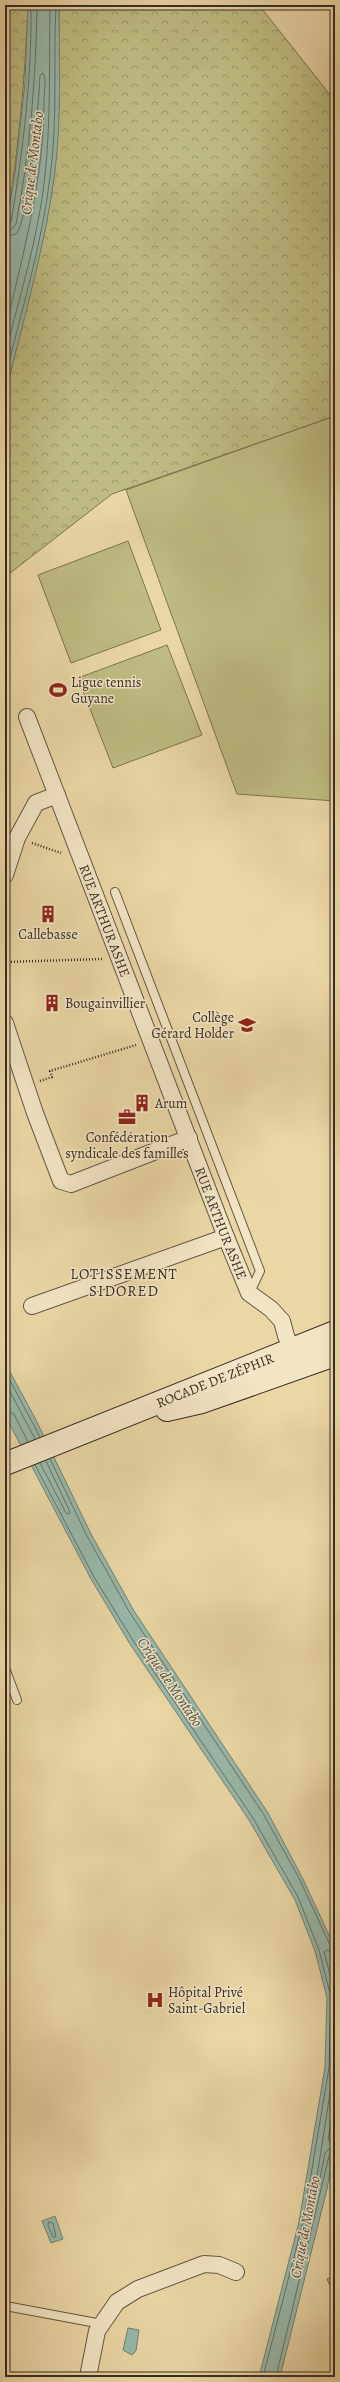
<svg xmlns="http://www.w3.org/2000/svg" width="340" height="2382" font-family="Alegreya,serif">
<style>
.forest{fill:url(#forest-crowns);stroke:#7a7453}
.garden{fill:#bebc82;stroke:#7a7453}
.water{fill:#98b9ab;stroke:#718175}
.lines{fill:none;stroke-linecap:round;stroke-linejoin:round}
.shore{stroke:#677268;stroke-width:1}
.service-casing{stroke:#635744;stroke-width:10}
.minor-casing{stroke:#635744;stroke-width:18}
.secondary-casing{stroke:#362c24;stroke-width:24}
.path{stroke:#362c24;stroke-width:2.5;stroke-dasharray:1 2;stroke-linecap:butt}
.service{stroke:#f2e5c5;stroke-width:8}
.minor{stroke:#f2e5c5;stroke-width:16}
.secondary{stroke:#f2e5c5;stroke-width:22}
.labels{text-anchor:middle;stroke-width:3;stroke-linejoin:round;paint-order:stroke}
.poi-label{font-size:14px;fill:#362c24;stroke:#f2e5c5;text-anchor:start}
.street-label{font-size:14px;fill:#362c24;stroke:#f2e5c5}
.water-label{font-size:15px;font-style:italic;fill:#4e4f46;stroke:#f2e5c5}
.neighbourhood-label{font-size:15px;letter-spacing:1px;fill:#362c24;stroke:#f2e5c5}
</style>
<defs>
<pattern id="forest-crowns" width="20" height="18" patternUnits="userSpaceOnUse"><rect width="20" height="18" fill="#bebc82"/><path d="M2 6a3 3 0 1 1 6 0M12 15a3 3 0 1 1 6 0" fill="none" stroke="#9b996a"/></pattern>
</defs>
<rect width="100%" height="100%" fill="#ebd7a6"/>
<filter id="stains"><feTurbulence type="fractalNoise" baseFrequency=".005" numOctaves="4"/><feColorMatrix values="0 0 0 0 .2 0 0 0 0 .09 0 0 0 0 .02 0 0 0 .5 -.17"/></filter>
<radialGradient id="worn" r=".72"><stop offset=".6" stop-color="#630" stop-opacity="0"/><stop offset="1" stop-color="#630" stop-opacity=".3"/></radialGradient>
<!-- forest -->
<g class="forest">
<path d="M5,5h23c-3,77 -10,152 -23,228z"/>
<path d="M59,5h200l76,96v315l-223,78 -107,83v-182l40,-165 9,-52 5,-71z"/>
</g>
<!-- garden -->
<g class="garden">
<path d="M335,416v385l-98,-7 -111,-304z"/>
<path d="M128,541l33,89 -90,33 -33,-88z"/>
<path d="M167,645l35,90 -89,33 -35,-90z"/>
<path d="M335,2275v22l-8,-18z"/>
</g>
<!-- water -->
<g class="water">
<path d="M28,5h31c0,57 3,116 -5,173 -10,73 -32,146 -49,217v-162l10,-61 10,-90z"/>
<path d="M5,1363l30,55 56,116 43,77 134,202 35,66 32,69v198l-8,43 -47,188h-21l40,-155 26,-155 2,-69 -12,-47 -20,-51 -46,-80 -119,-176 -39,-65 -81,-154 -5,-9z"/>
<path d="M55,2216l8,23 -12,4 -9,-22z"/>
<path d="M128,2328l11,2 -3,21 -4,4 -9,-5z"/>
</g>
<g class="lines">
<!-- shore -->
<g class="shore">
<path d="M5,226l6,-4c12,-71 21,-144 20,-217"/>
<path d="M5,231l6,-1 5,-6c14,-71 20,-146 21,-219"/>
<path d="M5,237l11,-3c13,-13 23,-135 24,-159l3,-2c4,6 1,19 1,27 0,79 -21,154 -39,231"/>
<path d="M5,356c14,-59 34,-120 40,-181 6,-56 4,-113 5,-170"/>
<path d="M5,378c16,-66 37,-133 45,-201 8,-57 3,-115 6,-172"/>
<path d="M5,1371l35,66"/>
<path d="M5,1382l30,57"/>
<path d="M5,1410l9,4 14,28"/>
<path d="M50,1459l37,77 43,77 134,202 36,65 30,65 5,2"/>
<path d="M40,1463l26,50 3,1 1,-2 -24,-51"/>
<path d="M35,1465l59,112 40,65 119,176 45,79 21,53 12,47 -2,71 -26,154 -40,155"/>
<path d="M335,1952l-8,-2 -3,2 11,41"/>
<path d="M335,2034l-1,34 -19,121 3,-1 7,-35 4,-4 6,-2"/>
<path d="M335,2097l-7,43 7,1"/>
<path d="M49,2222l4,1 3,14h-3l-5,-12z"/>
<path d="M276,2377l53,-221 6,-4"/>
</g>
<!-- service casing -->
<g class="service-casing">
<g id="service">
<path d="M115,892l145,379 -10,21"/>
<path d="M5,1668l12,32"/>
<path d="M11,2307l91,17"/>
</g>
</g>
<!-- minor casing -->
<g class="minor-casing">
<g id="minor">
<path id="s1" d="M27,717l199,520 23,56 22,16 11,12 4,15 10,22"/>
<path d="M5,875l12,-37 19,-35 21,-8"/>
<path d="M5,1023l30,90 26,68 10,3 118,-46"/>
<path d="M32,1306l194,-69"/>
<path d="M88,2377l9,-46 20,-29 21,-13 66,-25 15,1 17,7"/>
</g>
</g>
<!-- secondary casing -->
<g class="secondary-casing">
<g id="secondary">
<path d="M167,1410l35,-8 133,-47"/>
<path id="s2" d="M5,1464l330,-132"/>
</g>
</g>
<!-- path -->
<g class="path">
<path d="M32,843l29,10"/>
<path d="M5,962l97,-3"/>
<path d="M40,1081l12,-4 -2,-6 86,-26"/>
</g>
<!-- service -->
<use href="#service" class="service"/>
<!-- minor -->
<use href="#minor" class="minor"/>
<!-- secondary -->
<use href="#secondary" class="secondary"/>
</g>
<!-- icons -->
<defs>
<g id="stadium-bare" transform="scale(1.38)"><path d="M0-5a6.5 5 0 1 0 0 10a6.5 5 0 1 0 0-10ZM-3.5-1.8h7v3.6h-7Z" fill="#8f2418" stroke="#f2e5c5" stroke-width="2.5" paint-order="stroke"/></g>
<g id="building-bare" transform="scale(1.38)"><path d="M-4-6H4V6H1V3H-1V6H-4ZM-2.5-4.3h1.7v1.8h-1.7ZM.8-4.3h1.7v1.8H.8ZM-2.5-1h1.7V.8h-1.7ZM.8-1h1.7V.8H.8Z" fill="#8f2418" stroke="#f2e5c5" stroke-width="2.5" paint-order="stroke"/></g>
<g id="school-bare" transform="scale(1.38)"><path d="M0-5L7-2L0 1L-7-2ZM-4 1L0 2.5L4 1V4Q0 6-4 4Z" fill="#8f2418" stroke="#f2e5c5" stroke-width="2.5" paint-order="stroke"/></g>
<g id="office-bare" transform="scale(1.38)"><path d="M-6-3h4V-5.5h4V-3h4V5H-6ZM-1-4.5V-3h2v-1.5ZM-6 0V1H6V0Z" fill="#8f2418" stroke="#f2e5c5" stroke-width="2.5" paint-order="stroke"/></g>
<g id="hospital-bare" transform="scale(1.38)"><path d="M-5-5h3v3.5h4V-5h3V5h-3V1.5h-4V5h-3Z" fill="#8f2418" stroke="#f2e5c5" stroke-width="2.5" paint-order="stroke"/></g>
</defs>
<g fill-rule="evenodd">
<use href="#stadium-bare" x="58" y="690"/>
<use href="#building-bare" x="48" y="914"/>
<use href="#building-bare" x="52" y="1003"/>
<use href="#school-bare" x="247" y="1025"/>
<use href="#building-bare" x="142" y="1103"/>
<use href="#office-bare" x="127" y="1117"/>
<use href="#hospital-bare" x="155" y="2000"/>
</g>
<g class="labels">
<!-- poi labels -->
<g class="poi-label">
<text x="71" y="687">Ligue tennis<tspan x="71" dy="16">Guyane</tspan></text>
<text x="48" y="939" text-anchor="middle">Callebasse</text>
<text x="65" y="1008">Bougainvillier</text>
<text x="234" y="1022" text-anchor="end">Collège<tspan x="234" dy="16">Gérard Holder</tspan></text>
<text x="155" y="1108">Arum</text>
<text x="127" y="1142" text-anchor="middle">Confédération<tspan x="127" dy="16">syndicale des familles</tspan></text>
<text x="168" y="1997">Hôpital Privé<tspan x="168" dy="16">Saint-Gabriel</tspan></text>
</g>
<!-- street labels -->
<g class="street-label">
<text dy="5" stroke="none"><textPath href="#s1" startOffset="218">RUE ARTHUR ASHE</textPath></text>
<text dy="5" stroke="none"><textPath href="#s1" startOffset="542">RUE ARTHUR ASHE</textPath></text>
<text dy="5" stroke="none"><textPath href="#s2" startOffset="226">ROCADE DE ZÉPHIR</textPath></text>
</g>
<!-- water labels -->
<g class="water-label">
<text transform="translate(32 163) rotate(-83)" y="5">Crique de Montabo</text>
<text transform="translate(170 1682) rotate(56)" y="5">Crique de Montabo</text>
<text transform="translate(305 2227) rotate(-79)" y="5">Crique de Montabo</text>
</g>
<!-- neighbourhood labels -->
<g class="neighbourhood-label">
<text x="124" y="1279">LOTISSEMENT<tspan x="124" dy="17">SIDORED</tspan></text>
</g>
</g>
<!-- margin -->
<rect width="340" height="2382" fill="none" stroke="#ebd7a6" stroke-width="20"/>
<rect x="6" y="6" width="328" height="2370" fill="none" stroke="#362c24" stroke-width="2"/>
<rect x="10" y="10" width="320" height="2362" fill="none" stroke="#362c24"/>
<rect width="100%" height="100%" filter="url(#stains)"/>
<rect width="100%" height="100%" fill="url(#worn)"/>
</svg>
